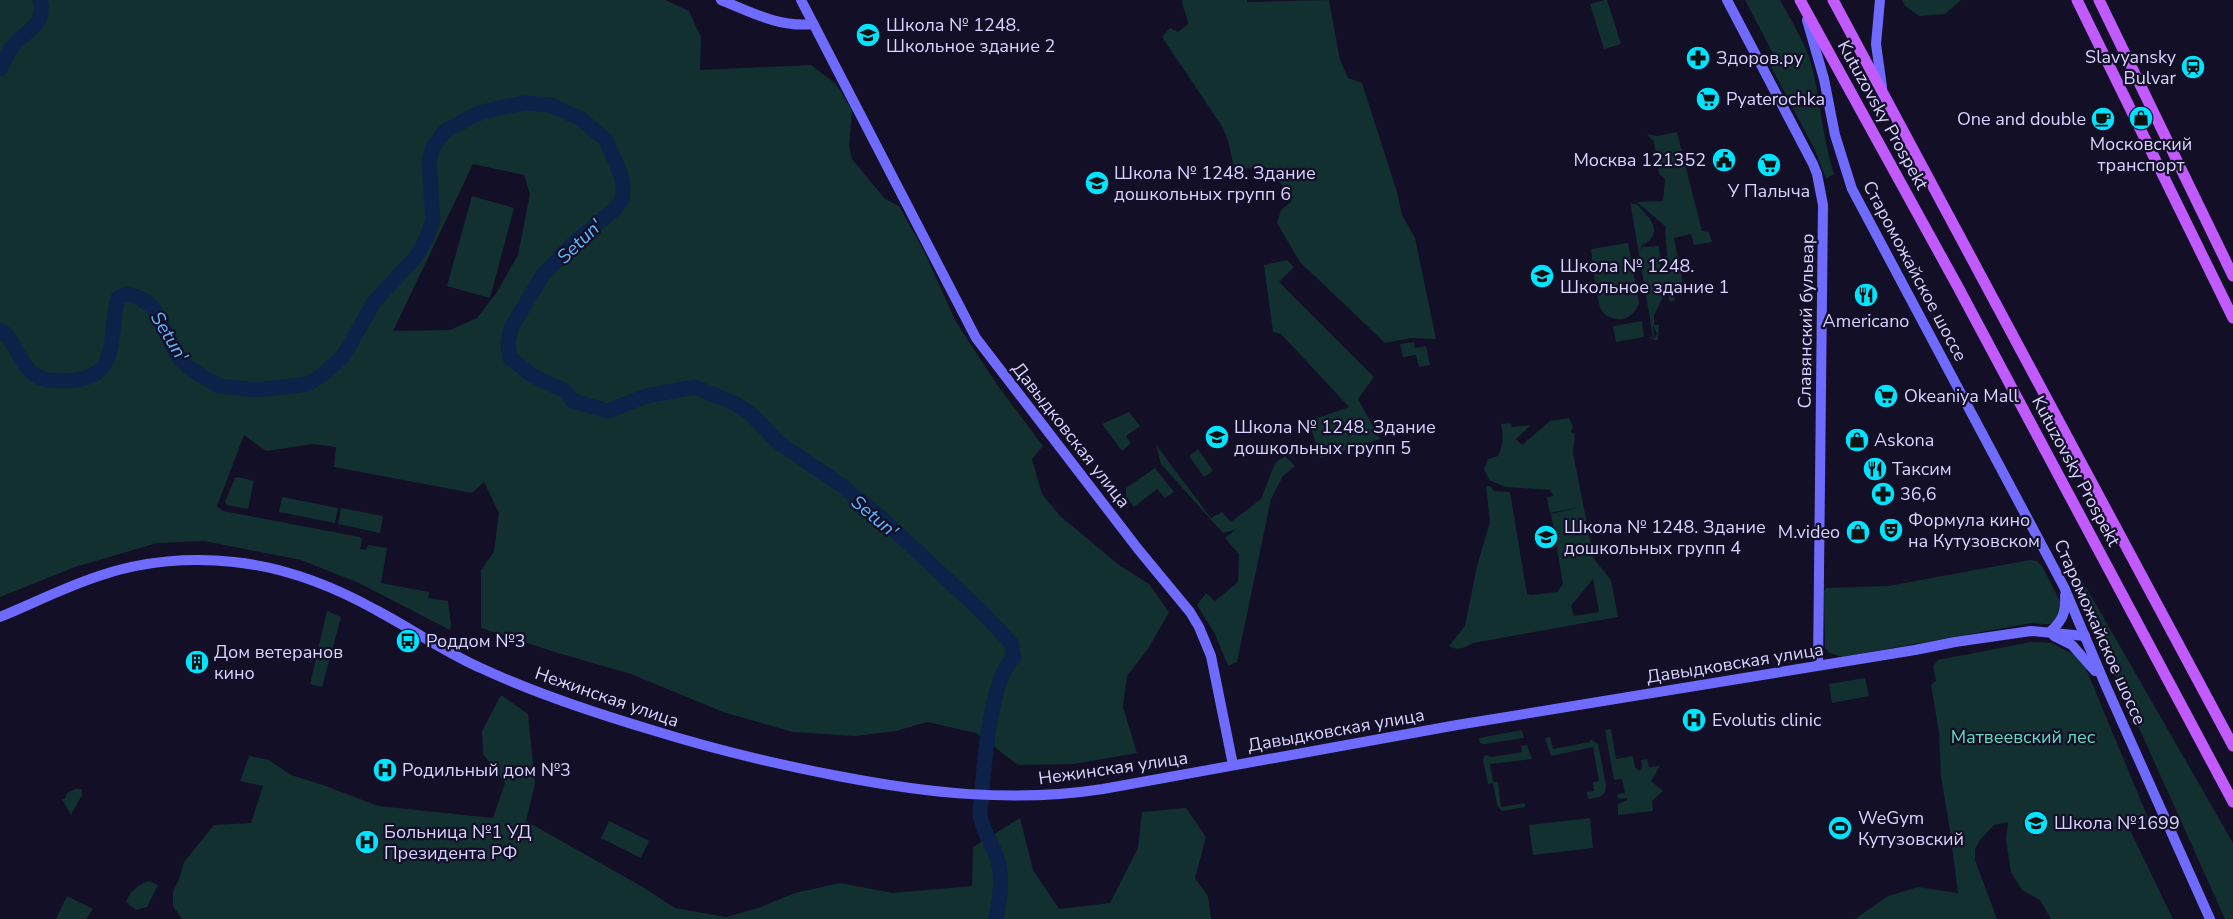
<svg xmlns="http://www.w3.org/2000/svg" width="2233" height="919" font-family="'Nunito Sans',sans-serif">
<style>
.green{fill:#12302f;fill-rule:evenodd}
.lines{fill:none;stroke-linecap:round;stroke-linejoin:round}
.river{stroke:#0c2248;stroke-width:15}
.secondary{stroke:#6f6bff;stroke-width:10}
.primary{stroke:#c25bff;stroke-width:11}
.labels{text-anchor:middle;stroke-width:4.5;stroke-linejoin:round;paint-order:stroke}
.poi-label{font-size:18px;fill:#d9d4ff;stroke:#130f26;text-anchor:start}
.street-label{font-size:18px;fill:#d9d4ff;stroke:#130f26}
.park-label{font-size:18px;fill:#5fe0c0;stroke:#130f26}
.water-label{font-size:19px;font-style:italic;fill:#62b6ff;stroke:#130f26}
</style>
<rect width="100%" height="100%" fill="#130f26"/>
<!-- green -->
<g class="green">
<path d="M0,0h665l24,11 12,26 -1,33 111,-5 25,19 16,26 -3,36 3,13 33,40 14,7 24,43 33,73 42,64 45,60 -11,13 10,35 18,22 59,49 30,19 20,28 -21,37 -21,27 -4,31 14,46 -63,11 -56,1 -42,-32 -49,-11 -31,9 -41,5 -62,-4 -70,-20 -92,-38 -73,-21 -77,-25v-58l13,-18 5,-39 -15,-31 -12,11 -138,-26 2,-20 -23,-3 -47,7 -22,-16 -27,71 6,5 137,26 2,2 -2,10 6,1 2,-5 19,3 -6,35 48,9 -1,6 20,3 3,23 -1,6 -91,-47 -58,-23 -97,-19 -47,2 -82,24 -75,30zM473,164l51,11 6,19 -12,61 -21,37 -20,26 -27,12 -57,1z"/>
<path d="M1182,0h65v2l82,-2 11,60 8,18 14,5 35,109 5,23 13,23 21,101 -25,-1 -26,5 -85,-81 -23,-39 4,-13 10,-8 -4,-13 -9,-8 -6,-12c-14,-3 -23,1 -38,-1l-6,-27 -5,-13 -61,-91 8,-9 8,4 10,-8c0,-9 -6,-15 -6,-24z"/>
<path d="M1604,0h3l14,44 -17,5 -14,-45z"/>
<path d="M1745,0h35c11,20 24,41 31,63 10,37 11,75 23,111l-8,5 -12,-31 -43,-81 7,-4z"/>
<path d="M1902,0h59l-16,14 -26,2 -14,-10z"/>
<path d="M1677,132l25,99 7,1 3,10 -18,3 -3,-11 -17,4 9,46 -10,3 2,13 -5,2 -3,-13 -13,26v10h5l-1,15h-5l4,-6 -4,-10 1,12 -1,3 -5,-1 5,-1 -23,-136 2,3h4c14,13 30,29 5,42v6l1,-5 17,-1 2,26 7,-1 -3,-45 -28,-24 26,-1 2,-22 -6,-5 -5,-32 -7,-8 10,2z"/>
<path d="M472,196l42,12 -24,90 -43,-12z"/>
<path d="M1628,243l11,60c-3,8 -8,14 -16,16 -7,1 -17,-2 -21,-8 -6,-11 -9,-48 -11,-62z"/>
<path d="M1287,260l7,7 -15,15 95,95 -16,22 22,40 -60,19 -11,-37 40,-14 -68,-73 -8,-2 -9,-67z"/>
<path d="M1642,321l2,16 -28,5 -3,-16z"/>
<path d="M1414,342l1,6 11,-2 4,19 -11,2 -3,-12 -13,2 -3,-13z"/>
<path d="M1129,412l11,14 -14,10 5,7 -9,8 -20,-27z"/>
<path d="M1569,418l4,9 -2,5 4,2 -2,19 21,106 17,21 7,37 -145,26c-9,5 -15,8 -24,3l16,-20 12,-60 13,-44 -4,-36h4l4,5 16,1 17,102 4,1 26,-3 6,-8 -12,-70 29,-7 -30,6 -3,-16 6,-1 -2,-6 -46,-3 -16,-7 -5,-11 4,-10 10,-3c6,-11 5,-20 3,-32l10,-1 1,4 19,-2 -15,14 6,6 28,-24zM1593,579l6,33 -25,4 -3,-10z"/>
<path d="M1156,445l55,73 11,-6 9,10 30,-23 14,-36 10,-7 10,10 -12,10 -12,23 -34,163 -9,4 -13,-32 -18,-29 9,-12 9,8 23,-19 1,-28 -14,-16 10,-8 -12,3 -62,-69z"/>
<path d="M1198,449l15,22 -9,6 -15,-21z"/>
<path d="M1155,468l19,24 -9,6 -8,-9 -23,18 -8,-10v-9z"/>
<path d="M238,477l16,4 -6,28 -21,-4 -2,-3 10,-24z"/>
<path d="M282,497l56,11 -3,15 -56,-11z"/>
<path d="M341,508l42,8 -3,17 -42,-9z"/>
<path d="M2030,560l7,1 5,5 22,43c-10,19 -13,15 -32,14l-190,34 -12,-4 -5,-5 -1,-57 2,-3 62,-2z"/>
<path d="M2079,575l154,268v76h-8l-152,-338z"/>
<path d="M327,611l14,6 -19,70 -12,-3z"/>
<path d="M2031,642l21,1 30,16 66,159 -19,10 44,91h-122l-11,-19 -18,-10 -11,-18 -5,-32 2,-18 -14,3 -14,15 -5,9v11l22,59h-142l33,-23 30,-9 40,6 -8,-62 -9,-54 -2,-44 -8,-48 5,-4 -3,-15 5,-6z"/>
<path d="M1865,678l4,18 -37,7 -3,-19z"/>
<path d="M501,695l27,19 7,70 -9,37 115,65 34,22 51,9 35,-10 34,-14 45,-10 53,10 79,-7 1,-39 47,-29 13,52 26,39 51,-6 28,-55 4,-36 44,-4 20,29 -11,41 13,18 3,23h-1029l-9,-13v-14l7,-15 4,-15 30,-37 37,-2 12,-37 -23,-5 9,-25 20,4 22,15 32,10 55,21 115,12 12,-35 -22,-29 -1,-23z"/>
<path d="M1611,729l5,30 17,-3 2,11 4,4 3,-4 -1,-7 6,-1 2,8 11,-1 -9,15 12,10 -11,10 1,10 -35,4v-11l9,-4v-2l-9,1 -1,-5 8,-1 -3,-14 -8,1 -9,-50z"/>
<path d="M1522,730l2,8 -39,6 -5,-1 -1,-5z"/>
<path d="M1550,737l3,12 37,-7v-3l8,5 8,40 -1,9 -6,4 -11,2 -1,-7 7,-1 -1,-9 6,-1 -6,-34 -42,9 -6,-18z"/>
<path d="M1527,745l5,14 -42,5 3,18h5l3,25 24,-4v4l-23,4 -5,-6 -4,-22 -5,1 -5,-24 2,-5 7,2 30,-5 -1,-6z"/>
<path d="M75,789h7v6l-11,20 -9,-16h3l2,-6z"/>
<path d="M1590,818l3,30 -60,7 -4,-30z"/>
<path d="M609,821l40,20 -8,17 -40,-20z"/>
<path d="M149,881l9,4 -11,22 -11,3 -10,-8c3,-10 13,-18 23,-21z"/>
<path d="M67,896l26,13 -7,10h-30z"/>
</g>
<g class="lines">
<!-- river -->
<g class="river">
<path d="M0,69c4,-7 7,-15 11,-21 12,-17 36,-21 29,-48"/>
<path d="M0,330c15,9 17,27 29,40 9,10 22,11 35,11 59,-1 43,-42 54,-83l8,-4 14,4 13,9 25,50 11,11 30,18 38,4 51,-6 17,-11 19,-18 30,-53 40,-43 11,-17 8,-22 -4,-58 4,-15 12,-16 34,-18 24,-6 22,-4 26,2 30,14 25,21 15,35 2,12 -1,13 -7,9 -40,33 -33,34 -31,52 -3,16 2,14 23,18 32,15 8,10 35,10 38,-15 49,-9 41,17 15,10 27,28 63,43 36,29 105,98 29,31 3,14c-23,21 -29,100 -32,132 0,8 -2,18 -2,26 2,13 11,28 16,40 8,20 4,43 0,64"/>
</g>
<!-- secondary -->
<g class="secondary">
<path d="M721,0c30,12 59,28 92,24"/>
<path d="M801,0l175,338 162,211 52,63 9,15 12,29 22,109"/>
<path d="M1727,0l86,164 4,10 6,31 -5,460"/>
<path d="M1880,0l-4,44 6,43"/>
<path d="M1807,20l17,59 11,56 17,54 212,398 41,97 105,235"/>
<path d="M0,617c34,-14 67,-31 102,-42 41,-14 89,-18 132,-13 49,5 99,24 142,48 36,19 70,43 107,59 54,25 112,44 169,61 61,19 123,34 186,46 88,17 175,27 265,13l354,-64 458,-75 40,-8 76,-11 54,5"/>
<path d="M2051,631c12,-11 15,-19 14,-36"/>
<path d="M2054,636l18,9 23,26"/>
</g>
<!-- primary -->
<g class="primary">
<path d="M1800,0l158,287 275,515"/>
<path d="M1833,0l400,746"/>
<path d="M2077,0l156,318"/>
<path d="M2099,0l134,276"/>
</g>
</g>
<!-- icons -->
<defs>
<g id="school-disc" transform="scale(1.25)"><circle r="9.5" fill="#00e5ff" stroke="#130f26"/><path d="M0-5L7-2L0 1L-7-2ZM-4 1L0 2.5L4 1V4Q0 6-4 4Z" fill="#111"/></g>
<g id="pharmacy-disc" transform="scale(1.25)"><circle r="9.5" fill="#00e5ff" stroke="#130f26"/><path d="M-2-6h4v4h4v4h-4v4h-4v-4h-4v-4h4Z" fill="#111"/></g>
<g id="station-disc" transform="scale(1.25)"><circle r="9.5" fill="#00e5ff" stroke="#130f26"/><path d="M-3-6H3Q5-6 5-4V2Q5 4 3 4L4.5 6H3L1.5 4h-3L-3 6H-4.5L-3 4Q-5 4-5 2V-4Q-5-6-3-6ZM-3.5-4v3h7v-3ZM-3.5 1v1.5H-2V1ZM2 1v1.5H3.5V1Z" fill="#111"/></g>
<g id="supermarket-disc" transform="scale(1.25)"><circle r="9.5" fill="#00e5ff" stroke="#130f26"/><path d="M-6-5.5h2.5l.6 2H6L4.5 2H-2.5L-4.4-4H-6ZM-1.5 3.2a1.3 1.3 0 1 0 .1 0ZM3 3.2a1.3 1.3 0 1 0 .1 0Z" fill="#111"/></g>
<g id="shop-disc" transform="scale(1.25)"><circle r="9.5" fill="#00e5ff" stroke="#130f26"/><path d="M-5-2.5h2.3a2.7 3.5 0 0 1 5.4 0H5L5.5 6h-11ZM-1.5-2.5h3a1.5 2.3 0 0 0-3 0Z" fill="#111"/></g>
<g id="cafe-disc" transform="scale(1.25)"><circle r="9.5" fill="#00e5ff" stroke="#130f26"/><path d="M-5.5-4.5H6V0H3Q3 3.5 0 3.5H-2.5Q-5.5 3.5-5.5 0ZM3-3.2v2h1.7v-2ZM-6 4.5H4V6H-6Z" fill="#111"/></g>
<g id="civic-disc" transform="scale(1.25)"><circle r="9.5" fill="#00e5ff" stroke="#130f26"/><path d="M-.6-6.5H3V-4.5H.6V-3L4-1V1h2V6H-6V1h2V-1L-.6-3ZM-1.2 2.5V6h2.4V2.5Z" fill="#111"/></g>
<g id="restaurant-disc" transform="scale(1.25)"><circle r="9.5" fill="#00e5ff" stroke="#130f26"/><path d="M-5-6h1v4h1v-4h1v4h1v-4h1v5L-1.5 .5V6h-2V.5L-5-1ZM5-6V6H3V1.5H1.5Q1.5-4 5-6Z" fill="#111"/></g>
<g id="theatre-disc" transform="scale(1.25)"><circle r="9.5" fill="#00e5ff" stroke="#130f26"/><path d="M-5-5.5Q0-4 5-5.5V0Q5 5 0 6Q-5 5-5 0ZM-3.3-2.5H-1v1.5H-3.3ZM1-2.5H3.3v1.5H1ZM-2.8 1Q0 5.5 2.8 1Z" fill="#111"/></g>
<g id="bus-disc" transform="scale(1.25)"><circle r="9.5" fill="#00e5ff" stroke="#130f26"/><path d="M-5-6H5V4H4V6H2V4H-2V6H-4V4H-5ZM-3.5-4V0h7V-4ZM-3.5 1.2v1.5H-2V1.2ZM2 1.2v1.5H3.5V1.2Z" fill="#111"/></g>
<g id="building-disc" transform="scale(1.25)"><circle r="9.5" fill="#00e5ff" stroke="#130f26"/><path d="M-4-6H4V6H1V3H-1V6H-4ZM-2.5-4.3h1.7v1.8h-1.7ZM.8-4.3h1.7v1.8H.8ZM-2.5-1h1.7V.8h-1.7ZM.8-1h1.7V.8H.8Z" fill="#111"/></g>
<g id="hospital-disc" transform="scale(1.25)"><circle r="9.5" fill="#00e5ff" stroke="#130f26"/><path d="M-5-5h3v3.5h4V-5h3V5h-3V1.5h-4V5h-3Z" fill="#111"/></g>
<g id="stadium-disc" transform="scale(1.25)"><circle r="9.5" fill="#00e5ff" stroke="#130f26"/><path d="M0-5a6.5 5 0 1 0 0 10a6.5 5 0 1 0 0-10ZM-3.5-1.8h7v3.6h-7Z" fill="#111"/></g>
</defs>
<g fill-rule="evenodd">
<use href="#school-disc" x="868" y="35"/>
<use href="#pharmacy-disc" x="1698" y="58"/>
<use href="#station-disc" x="2193" y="67"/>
<use href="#supermarket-disc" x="1708" y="99"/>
<use href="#shop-disc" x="2141" y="118"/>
<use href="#cafe-disc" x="2103" y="119"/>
<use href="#civic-disc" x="1724" y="160"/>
<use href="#supermarket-disc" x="1769" y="165"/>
<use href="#school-disc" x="1097" y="183"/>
<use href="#school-disc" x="1542" y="276"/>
<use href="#restaurant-disc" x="1866" y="295"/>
<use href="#supermarket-disc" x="1886" y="396"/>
<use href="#school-disc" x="1217" y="437"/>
<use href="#shop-disc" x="1857" y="440"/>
<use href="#restaurant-disc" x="1875" y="469"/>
<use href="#pharmacy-disc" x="1883" y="494"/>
<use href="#theatre-disc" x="1891" y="530"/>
<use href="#shop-disc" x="1858" y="532"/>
<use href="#school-disc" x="1546" y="537"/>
<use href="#bus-disc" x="408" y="641"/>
<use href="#building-disc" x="197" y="662"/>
<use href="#hospital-disc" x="1694" y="720"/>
<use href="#hospital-disc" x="385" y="770"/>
<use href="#school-disc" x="2036" y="823"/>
<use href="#stadium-disc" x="1840" y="828"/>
<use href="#hospital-disc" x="367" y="842"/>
</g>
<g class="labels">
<!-- poi labels -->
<g class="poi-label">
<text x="886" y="31">Школа № 1248.<tspan x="886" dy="21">Школьное здание 2</tspan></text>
<text x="2176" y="63" text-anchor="end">Slavyansky<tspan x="2176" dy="21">Bulvar</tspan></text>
<text x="1716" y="64">Здоров.ру</text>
<text x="1726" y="105">Pyaterochka</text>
<text x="2086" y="125" text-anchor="end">One and double</text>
<text x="2141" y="150" text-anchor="middle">Московский<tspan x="2141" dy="21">транспорт</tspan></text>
<text x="1706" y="166" text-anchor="end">Москва 121352</text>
<text x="1114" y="179">Школа № 1248. Здание<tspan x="1114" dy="21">дошкольных групп 6</tspan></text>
<text x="1769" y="197" text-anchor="middle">У Палыча</text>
<text x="1560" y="272">Школа № 1248.<tspan x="1560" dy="21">Школьное здание 1</tspan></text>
<text x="1866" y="327" text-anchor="middle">Americano</text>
<text x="1904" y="402">Okeaniya Mall</text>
<text x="1234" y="433">Школа № 1248. Здание<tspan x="1234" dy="21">дошкольных групп 5</tspan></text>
<text x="1874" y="446">Askona</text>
<text x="1892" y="475">Таксим</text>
<text x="1900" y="500">36,6</text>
<text x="1908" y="526">Формула кино<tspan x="1908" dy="21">на Кутузовском</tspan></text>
<text x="1564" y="533">Школа № 1248. Здание<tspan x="1564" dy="21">дошкольных групп 4</tspan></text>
<text x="1840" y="538" text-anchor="end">M.video</text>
<text x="426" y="647">Роддом №3</text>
<text x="214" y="658">Дом ветеранов<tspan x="214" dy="21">кино</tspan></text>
<text x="1712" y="726">Evolutis clinic</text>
<text x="402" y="776">Родильный дом №3</text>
<text x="1858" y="824">WeGym<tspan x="1858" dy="21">Кутузовский</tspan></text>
<text x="2054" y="829">Школа №1699</text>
<text x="384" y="838">Больница №1 УД<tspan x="384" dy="21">Президента РФ</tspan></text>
</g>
<!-- street labels -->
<g class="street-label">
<text transform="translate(1883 115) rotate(61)" y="6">Kutuzovsky Prospekt</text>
<text transform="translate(1915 271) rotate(62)" y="6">Староможайское шоссе</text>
<text transform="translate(1806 321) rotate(-89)" y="6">Славянский бульвар</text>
<text transform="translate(1071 435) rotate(52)" y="6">Давыдковская улица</text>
<text transform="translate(2076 471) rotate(62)" y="6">Kutuzovsky Prospekt</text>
<text transform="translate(2100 632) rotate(66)" y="6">Староможайское шоссе</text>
<text transform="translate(1735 663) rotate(-9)" y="6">Давыдковская улица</text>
<text transform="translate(607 697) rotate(19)" y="6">Нежинская улица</text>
<text transform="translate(1336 730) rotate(-10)" y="6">Давыдковская улица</text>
<text transform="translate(1113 768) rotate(-8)" y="6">Нежинская улица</text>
</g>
<!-- park labels -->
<g class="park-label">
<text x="2023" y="743">Матвеевский лес</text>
</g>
<!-- water labels -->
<g class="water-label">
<text transform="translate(579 241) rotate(-44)" y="7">Setun'</text>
<text transform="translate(170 336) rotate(59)" y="7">Setun'</text>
<text transform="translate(875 516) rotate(40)" y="7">Setun'</text>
</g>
</g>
</svg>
